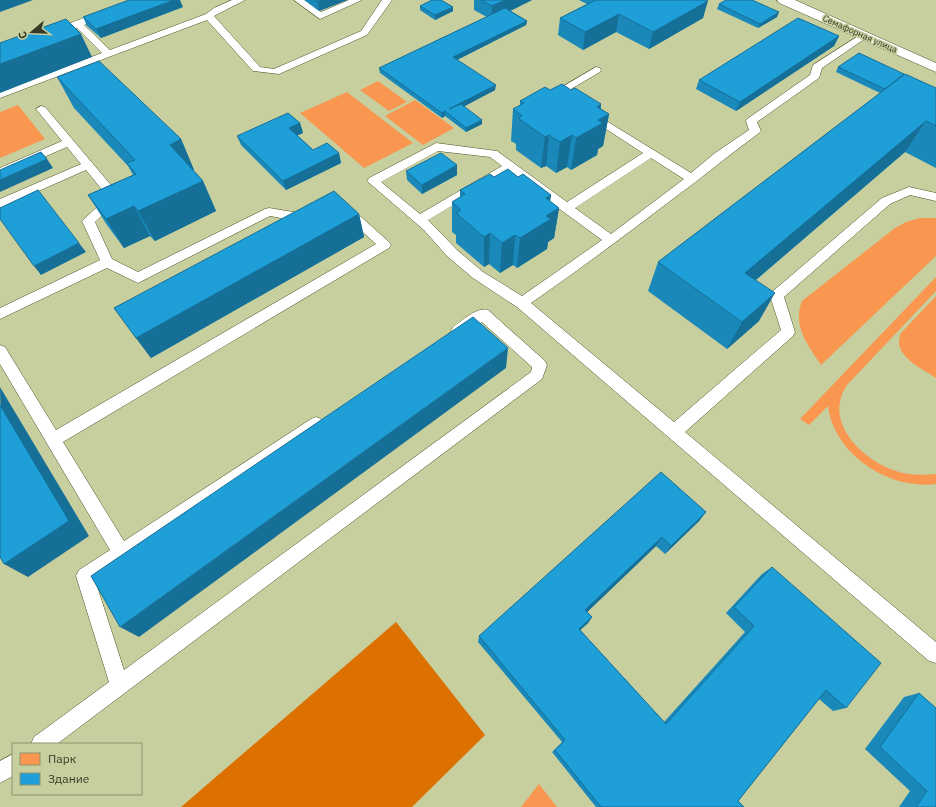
<svg xmlns="http://www.w3.org/2000/svg" width="936" height="807" font-family="'IBM Plex Sans',sans-serif">
<style>
.green{fill:#f99750}
.forest{fill:#dc7000}
.lines{fill:none;stroke-linecap:round;stroke-linejoin:round}
.service-casing{stroke:#4d5126;stroke-width:1}
.trunk-casing{stroke:#4d5126;stroke-width:1}
.service{fill:#fff;fill-rule:evenodd}
.trunk{fill:#fff;fill-rule:evenodd}
.wall{fill:#1a89ba}
.shaded-wall{fill:#156f97}
.building{fill:#1e9fd8;stroke:#156f97}
.labels{text-anchor:middle;stroke-width:3;stroke-linejoin:round;paint-order:stroke}
.far-street-label{font-size:9px;fill:#383a27;stroke:#c8cf9f}
</style>
<rect width="100%" height="100%" fill="#c8cf9f"/>
<!-- green -->
<g class="green">
<path d="M378,81l29,21 -18,9 -29,-21z"/>
<path d="M347,92l66,51 -49,25 -64,-55z"/>
<path d="M415,100l39,28 -31,17 -38,-29z"/>
<path d="M18,105l27,34 -45,19v-46z"/>
<path d="M920,218h16v38l-115,109c-13,-20 -29,-39 -19,-64l93,-73 11,-6z"/>
<path d="M936,277v14l-89,94c-27,40 23,83 61,89 10,1 19,1 28,0v10c-48,6 -102,-30 -108,-78l-19,19 -9,-6z"/>
<path d="M936,296v82c-15,-10 -45,-23 -35,-45z"/>
<path d="M539,784l18,23h-36z"/>
</g>
<!-- forest -->
<path class="forest" d="M396,622l89,113 -73,72h-231z"/>
<g class="lines">
<!-- service casing -->
<g class="service-casing">
<g id="service">
<path d="M232,0h13l-31,16 46,51 14,2 87,-38 21,-31h10l-25,35 -88,39 -26,-3 -46,-51 -207,78v-7l102,-38 -25,-25 -22,10 -5,-3c6,-7 47,-24 56,-22v4l-22,8 26,25 96,-36 8,-6z"/>
<path d="M294,0h11l16,12 28,-12h13l-42,19z"/>
<path d="M863,33l3,1 2,2 -2,2 -44,30 -3,10 -62,44 4,9 -2,2c-29,21 -56,44 -85,65 -47,36 -94,71 -143,105l143,119 107,-92 -11,-34 2,-4 110,-94 27,-11 27,6v8l-26,-6 -20,9 -106,93 11,35 -2,4 -108,96 251,210v21l-7,-2 -412,-354 -44,-29 -26,-22 -23,-26 -57,-49 2,-3 67,-35 61,8 70,51 76,-49 -57,-37 -1,-2 5,-3 101,62 24,-20 34,-23 -3,-9 1,-2 63,-44 3,-10zM438,151l52,6 12,9 -82,48 -39,-32zM651,158l33,21 -73,55 -36,-26zM509,172l93,68 -80,56 -39,-24 -26,-22 -29,-30z"/>
<path d="M596,67l4,1 1,2 -1,2 -36,21 6,5 -1,2h-8l-9,-7z"/>
<path d="M41,106l4,1 76,90 -26,25 17,37 26,13 127,-63 4,-1 30,5 7,-2 4,1 2,3 -2,3 -9,4 -31,-6 -132,67 -31,-15 -107,51v-11l100,-48 -18,-39 26,-24 -22,-27 -86,38v-9l81,-35 -14,-17 -67,29v-8l62,-27 -26,-32z"/>
<path d="M347,207l4,1 38,34 2,3 -2,3 -326,194 61,99 187,-122 5,-2 5,2 3,5 -3,5 -226,151 29,90 407,-298 1,-5 -50,-45 -24,14 -5,-1 -2,-4 2,-4c9,-6 23,-20 35,-17l57,51 2,4 -5,14 -485,365h-26l3,-7 75,-55 -33,-106 3,-6 31,-20 -110,-186v-19l5,2 51,83 320,-186 -33,-30 -2,-3 2,-3z"/>
<path d="M13,754v22l-13,7v-22z"/>
</g>
</g>
<!-- trunk casing -->
<g class="trunk-casing">
<path id="trunk" d="M777,0h18l141,63v9l-157,-69z"/>
</g>
<!-- service -->
<use href="#service" class="service"/>
<!-- trunk -->
<use href="#trunk" class="trunk"/>
</g>
<!-- wall -->
<g class="wall">
<path d="M304,0h43l-28,11z"/>
<path d="M474,0h58l-22,11 17,10 -1,4 -69,35 38,30 -31,16 18,18 -16,8 -21,-16 -3,2 -62,-45 -1,-5 108,-51 -13,-7z"/>
<path d="M579,0h127l-3,18 -54,31 -33,-17 -33,18 -25,-15 2,-17 27,-14z"/>
<path d="M719,4l58,13 -19,11 -41,-19z"/>
<path d="M420,6l33,5 -18,9 -15,-10z"/>
<path d="M183,7l-82,31 -14,-12 -4,-9z"/>
<path d="M839,36l-5,10 -98,65 -40,-22 3,-9z"/>
<path d="M838,67l66,7 32,14v80l-31,-16 -149,128 3,41 -32,28 -79,-58 10,-29 222,-169 -44,-21z"/>
<path d="M57,77l124,62 13,31h-1l10,11 13,30 -61,30 -5,-5 -26,12 -17,-23 -19,-30 45,-20 -5,-9 -54,-58z"/>
<path d="M550,90l51,14v5l8,5 -6,32 -5,3 -1,6 -26,15 -4,-3 -11,6 -10,-7 -5,2 -25,-18v-6l-5,-3 2,-32 7,-3v-5z"/>
<path d="M300,123l3,10 -6,2 16,15 26,3 2,10 -55,27 -45,-45 -4,-9z"/>
<path d="M457,165v10l-35,19 -15,-14 -1,-9z"/>
<path d="M494,177h24l33,18 -1,6 9,7 -5,30 -6,4 -1,7 -30,19 -4,-3 -13,8 -11,-9 -5,3 -28,-24v-8l-4,-3v-30l8,-5v-7z"/>
<path d="M359,214l5,23 -213,121 -37,-50z"/>
<path d="M706,512l-7,9 -34,33 -9,-8 -69,66 5,5 -4,6 -8,7 84,92 81,-90 -19,-19 36,-39 10,-7 74,141 -13,3 -14,-12 -81,102 6,6h-148l-44,-55 10,-10 -84,-100 1,-6z"/>
<path d="M919,693l17,114h-37l11,-16 -45,-42 39,-52z"/>
</g>
<!-- shaded-wall -->
<g class="shaded-wall">
<path d="M0,0h33l-33,12z"/>
<path d="M174,0h6l3,7 -82,31 -5,-9z"/>
<path d="M322,0h25l-28,11 -1,-9z"/>
<path d="M505,0h27l-40,20v-14z"/>
<path d="M708,1l-5,17 -54,31 4,-17z"/>
<path d="M453,7v4l-18,9v-5z"/>
<path d="M779,12l-2,5 -19,11 2,-4z"/>
<path d="M619,14l-3,18 -33,18 2,-18z"/>
<path d="M527,21l-1,4 -73,37v-5z"/>
<path d="M81,34l11,23 -92,36v-29z"/>
<path d="M839,36l-5,10 -98,65 4,-9z"/>
<path d="M496,85l-1,5 -45,24 -1,-5z"/>
<path d="M601,104l-3,16 11,-6 -6,32 -5,3 -1,6 -26,15 5,-32 21,-31z"/>
<path d="M445,111v5l-3,2v-5z"/>
<path d="M482,120v4l-16,8v-4z"/>
<path d="M926,121l-21,31 -174,149 14,-28z"/>
<path d="M300,123l3,10 -11,5 -3,-10z"/>
<path d="M549,135l-3,31 -5,2 4,-31z"/>
<path d="M572,135l-5,32 -11,6 4,-31z"/>
<path d="M181,139l13,31 -10,5 -14,-30z"/>
<path d="M339,153l2,10 -55,27 -3,-9z"/>
<path d="M47,159l6,9 -53,24v-12z"/>
<path d="M457,165v10l-35,19v-9z"/>
<path d="M203,181l13,30 -61,30 -17,-30z"/>
<path d="M551,195l-3,19 11,-6 -5,30 -6,4 -1,7 -30,19 3,-30 26,-40z"/>
<path d="M134,206l16,30 -26,12 -18,-29z"/>
<path d="M359,214l5,23 -213,121 -15,-20z"/>
<path d="M490,233l-1,31 -5,3v-30z"/>
<path d="M515,235l-2,30 -13,8 2,-30z"/>
<path d="M79,243l7,9 -45,23 -7,-9z"/>
<path d="M775,293l-16,28 -32,28 15,-27z"/>
<path d="M508,348l-2,20 -367,269 -19,-10z"/>
<path d="M0,387l89,149 -61,41 -24,-13z"/>
<path d="M706,512l-7,9 -34,33 6,-8z"/>
<path d="M662,537l-6,9 -74,71 3,-7z"/>
<path d="M592,617l-4,6 -13,12 4,-6z"/>
</g>
<!-- building -->
<g class="building">
<path d="M129,0h45l-78,29 -13,-12z"/>
<path d="M315,0h7l-4,2z"/>
<path d="M432,0h9l12,7 -18,8 -15,-9z"/>
<path d="M481,0h24l-13,6z"/>
<path d="M596,0h110l2,1 -55,31 -34,-18 -34,18 -25,-14z"/>
<path d="M726,0h26l27,12 -19,12 -41,-20z"/>
<path d="M505,8l22,13 -74,36 43,28 -47,24 12,-5 21,16 -16,8 -21,-17 -3,2 -63,-45z"/>
<path d="M798,18l41,18 -99,66 -41,-22z"/>
<path d="M66,19l15,15 -81,30v-21z"/>
<path d="M859,53l45,21 -19,15 -47,-22z"/>
<path d="M99,61l82,78 -11,6 33,36 -65,30 -4,-5 -28,13 -18,-24 48,-21 -9,-11 8,-3 -78,-83z"/>
<path d="M905,74l31,14v38l-10,-5 -181,152 30,20 -33,29 -84,-60z"/>
<path d="M562,84l9,6 4,-2 26,16 -4,3 12,7 -11,6 5,3 -27,15 -4,-3 -12,7 -11,-7 -4,2 -27,-19 4,-2 -9,-7 11,-6 -4,-2 25,-14 5,3z"/>
<path d="M288,113l12,10 -11,5 24,22 14,-7 12,10 -56,28 -46,-45z"/>
<path d="M41,152l6,7 -47,21v-10z"/>
<path d="M441,153l16,12 -35,20 -16,-14z"/>
<path d="M508,169l10,8 5,-3 28,21 -5,3 13,10 -13,8 5,3 -31,19 -5,-3 -13,8 -12,-10 -6,4 -28,-24 5,-3 -9,-8 13,-8 -5,-4 30,-16 4,3z"/>
<path d="M38,190l41,53 -45,23 -34,-47v-11z"/>
<path d="M334,191l25,23 -223,124 -22,-30z"/>
<path d="M473,317l35,31 -388,279 -29,-51z"/>
<path d="M0,405l69,116 -65,43 -4,-7z"/>
<path d="M661,472l45,40 -35,34 -9,-9 -77,73 7,7 -13,12 87,95 88,-98 -20,-19 38,-40 109,96 -35,45 -20,-18 -88,111 6,6h-143l-46,-57 10,-10 -86,-104z"/>
<path d="M919,693l17,15v99h-20l11,-16 -47,-44z"/>
</g>
<g class="labels">
<!-- far-street labels -->
<g class="far-street-label">
<text transform="translate(860 34) rotate(24)" y="3">Семафорная улица</text>
</g>
</g>
<!-- legend -->
<rect x="12" y="743" width="130" height="52" fill="#c8cf9f" stroke="#8e936f"/>
<rect x="20" y="753" width="20" height="12" fill="#f99750" stroke="#8e936f"/>
<text x="48" y="763" font-size="12" fill="#383a27">Парк</text>
<rect x="20" y="773" width="20" height="12" fill="#1e9fd8" stroke="#8e936f"/>
<text x="48" y="783" font-size="12" fill="#383a27">Здание</text>
<!-- north arrow -->
<g transform="translate(32 32) rotate(251)" stroke="#c8cf9f" stroke-width="3" paint-order="stroke">
<path d="M0-3L7 15L0 10L-7 15Z" fill="#383a27"/>
<text y="-6" font-size="11" font-weight="bold" text-anchor="middle" fill="#383a27">С</text>
</g>
</svg>
